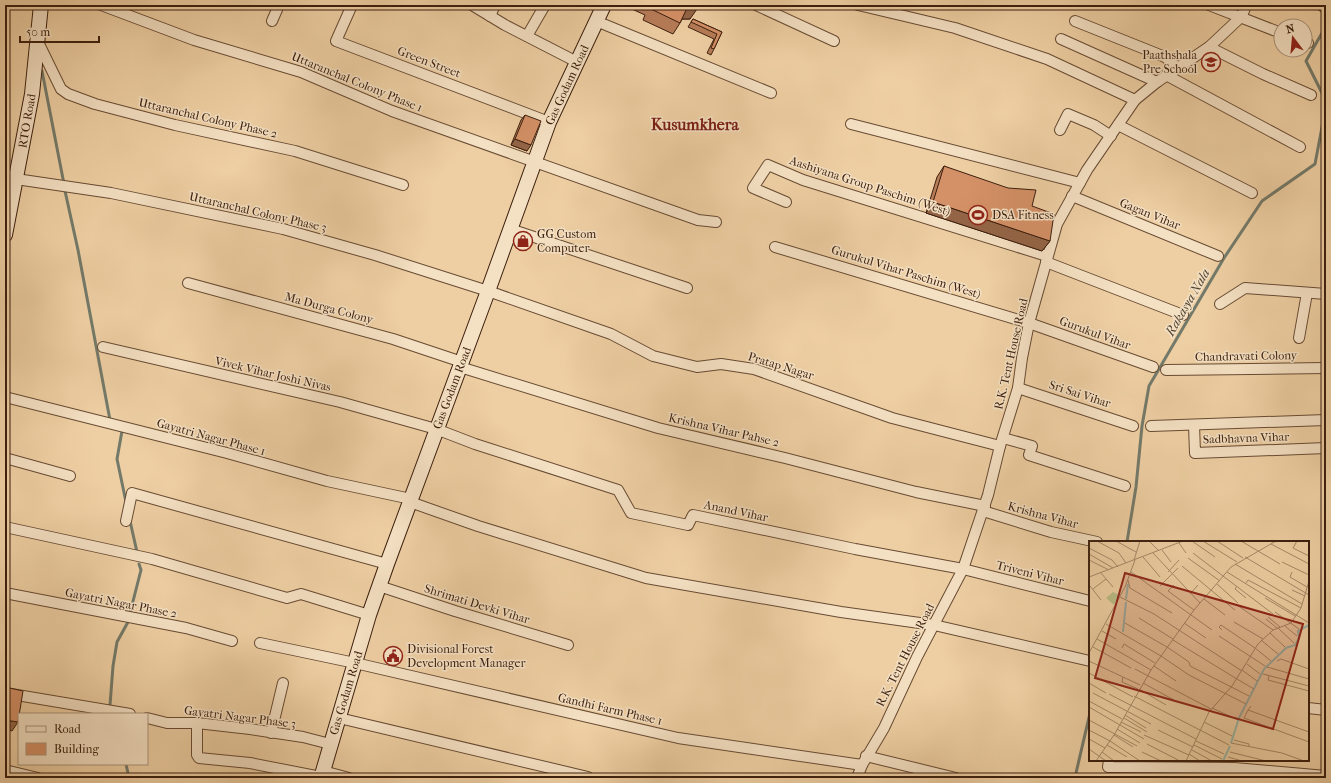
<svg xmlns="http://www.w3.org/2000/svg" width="1331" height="783" font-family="'IM FELL French Canon',serif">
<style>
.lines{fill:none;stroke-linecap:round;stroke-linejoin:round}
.stream{stroke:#747a6a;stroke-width:3}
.street-casing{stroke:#684b33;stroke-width:12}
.secondary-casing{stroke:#3c1f0e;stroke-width:16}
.street{stroke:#f4e0c3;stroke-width:10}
.secondary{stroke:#f4e0c3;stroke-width:14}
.wall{fill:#b67c58;stroke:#3c1f0e}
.shaded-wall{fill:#946547;stroke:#3c1f0e}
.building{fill:#d49066;stroke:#3c1f0e}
.labels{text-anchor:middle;stroke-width:3;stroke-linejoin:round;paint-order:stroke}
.poi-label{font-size:12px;fill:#3c1f0e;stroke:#f4e0c3;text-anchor:start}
.street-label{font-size:12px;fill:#3c1f0e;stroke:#f4e0c3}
.water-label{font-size:13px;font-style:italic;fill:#534534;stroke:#f4e0c3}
.district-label{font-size:16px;font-weight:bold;fill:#7a1f14;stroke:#f4e0c3}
.inset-river{fill:none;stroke:#99b6a8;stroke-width:2}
.inset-road{fill:none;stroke:#a78967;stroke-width:1}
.view{fill:#8f2418;fill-opacity:0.15;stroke:#8f2418;stroke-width:2}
.inset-edge{fill:none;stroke:#3c1f0e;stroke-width:2}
</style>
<rect width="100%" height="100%" fill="#eecfa3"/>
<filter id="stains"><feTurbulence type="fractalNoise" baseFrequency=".005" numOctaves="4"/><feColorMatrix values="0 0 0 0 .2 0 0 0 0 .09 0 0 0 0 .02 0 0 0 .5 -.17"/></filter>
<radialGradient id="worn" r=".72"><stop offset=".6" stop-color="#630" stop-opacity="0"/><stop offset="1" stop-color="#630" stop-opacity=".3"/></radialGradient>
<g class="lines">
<!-- stream -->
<g class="stream">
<path d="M1326,26l-20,35 20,40"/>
<path d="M42,71l22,113"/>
<path d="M65,191l13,59 32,170"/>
<path d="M122,431l-5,28 9,43"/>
<path d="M130,521l7,31"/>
<path d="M1127,542l9,-55 6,-61 7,-40 75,-128 38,-57 53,-37 11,-58"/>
<path d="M130,613l11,-43 -2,-6"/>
<path d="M110,705l3,-39 4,-24 11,-20"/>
<path d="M126,764l3,14"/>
<path d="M1076,778v-5l14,-60"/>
</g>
<!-- street casing -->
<g class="street-casing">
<g id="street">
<path d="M101,5l93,35 107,32 91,39 306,109 18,2"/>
<path d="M352,5l-16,36 213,81"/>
<path d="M472,5l33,20 72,37"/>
<path d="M756,5l78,36"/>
<path d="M858,5l97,23 92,31 88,41"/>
<path d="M1209,5l72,28"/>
<path d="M1321,5l5,3"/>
<path d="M490,16l5,-11"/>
<path d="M272,21l7,-16"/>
<path d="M596,21l175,72"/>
<path d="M1075,21l90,36 13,11"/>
<path d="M527,36l18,-31"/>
<path d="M1061,39l96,43"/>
<path d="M38,42l23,47 7,5 27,10 80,21 120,26 108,34"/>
<path d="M1305,42l3,1"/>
<path d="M1209,47l54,27 48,21"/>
<path d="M1166,75l134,72"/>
<path d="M851,124l229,59"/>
<path d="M1118,125l134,68"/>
<path d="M1060,130l8,-16 26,11 17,11"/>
<path d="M16,179l95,14 172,36 92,26 113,36 123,43 42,22 44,11 24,-3 33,5 138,49 108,28"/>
<path d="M1072,196l146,60"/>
<path d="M786,202l-33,-14 15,-23 35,15 244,76"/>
<path d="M510,229l177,59"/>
<path d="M775,247l254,76 124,44"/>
<path d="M1046,262l137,53"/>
<path d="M188,283l205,56 69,23"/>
<path d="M1220,304l25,-16 81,6"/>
<path d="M1299,338l8,-45"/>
<path d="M103,347l237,55 96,27 39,15 143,46 13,23 57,12 5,-10 162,34 108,20 127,32"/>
<path d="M460,367l198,61 127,30 131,34 69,14"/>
<path d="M1166,370l160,-2"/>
<path d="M1018,388l115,38"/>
<path d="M5,397l222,56 100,28 84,18"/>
<path d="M1194,425l1,28 131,-5"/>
<path d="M1151,426l175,-6"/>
<path d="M1003,438l29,8 -3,9 96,31"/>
<path d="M5,458l65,18"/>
<path d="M410,502l68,24 168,52 195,34 93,13 156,36"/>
<path d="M983,511l68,21 46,10"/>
<path d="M126,521l6,-28 255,71"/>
<path d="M5,527l147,32 135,39 14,-4 68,21"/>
<path d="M379,586l76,25 113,34"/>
<path d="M5,593l181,35 46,13"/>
<path d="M260,643l95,20 323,75 184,27"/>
<path d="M5,693l125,21"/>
<path d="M1308,708l18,2"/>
<path d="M147,718l20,5h30l53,6 53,8 27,7"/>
<path d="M339,718l249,59"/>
<path d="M197,723v32l2,3 51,5 71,14"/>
<path d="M271,733l12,-50"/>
<path d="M866,756l90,22"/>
<path d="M1109,760l-1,7 126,1 92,8"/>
<path d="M5,770l33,8"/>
<path d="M323,771l26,7"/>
<path d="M857,778l5,-13 22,-37 33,-71 46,-88 25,-74 12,-49 18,-58 4,-30 7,-35 28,-99 30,-54 48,-70 22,-18 52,-35 33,-31 4,-11"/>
</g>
</g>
<!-- secondary casing -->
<g class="secondary-casing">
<g id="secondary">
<path d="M5,235l27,-141 9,-89"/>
<path d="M321,778l48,-163 18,-51 101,-273 61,-169 55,-117"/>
</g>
</g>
<!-- street -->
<use href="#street" class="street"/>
<!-- secondary -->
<use href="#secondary" class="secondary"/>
</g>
<!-- wall -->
<g class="wall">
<path d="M623,5h72l-5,14h-8l-2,4 -7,11 -30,-14 2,-5z"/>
<path d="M693,19l29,13 -8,17 -3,6 -4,-2 7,-14 -26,-12z"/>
<path d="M525,115l2,36 -16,-6 10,-25z"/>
<path d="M944,166l88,40 18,35 -8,10 -116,-38 11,-36z"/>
</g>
<!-- shaded-wall -->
<g class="shaded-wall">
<path d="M687,8l10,1 -7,10h-10z"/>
<path d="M515,139l16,6 -4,6 -16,-6z"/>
<path d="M933,202l117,39 -8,10 -116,-38z"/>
<path d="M5,720l13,2 -6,9 -7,-2z"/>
</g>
<!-- building -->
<g class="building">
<path d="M652,5h43l2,4 -10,-1 -7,15 -29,-14z"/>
<path d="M693,19l29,13 -8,17 -3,-1 6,-14 -26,-12z"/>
<path d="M525,115l16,6 -10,24 -16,-6z"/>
<path d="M944,166l64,22 28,2 -4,16 22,8 -4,27 -117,-39z"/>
<path d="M5,687l18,4 -5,31 -13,-2z"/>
</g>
<!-- icons -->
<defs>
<g id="school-ring" transform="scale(1)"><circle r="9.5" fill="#f4e0c3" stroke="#8f2418" stroke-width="1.5"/><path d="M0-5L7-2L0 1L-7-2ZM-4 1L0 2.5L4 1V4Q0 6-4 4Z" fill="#8f2418"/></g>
<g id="stadium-ring" transform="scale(1)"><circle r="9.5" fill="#f4e0c3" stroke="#8f2418" stroke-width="1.5"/><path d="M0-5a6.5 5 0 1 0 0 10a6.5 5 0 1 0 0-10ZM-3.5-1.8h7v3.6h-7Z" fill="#8f2418"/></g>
<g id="shop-ring" transform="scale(1)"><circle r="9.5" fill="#f4e0c3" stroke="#8f2418" stroke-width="1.5"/><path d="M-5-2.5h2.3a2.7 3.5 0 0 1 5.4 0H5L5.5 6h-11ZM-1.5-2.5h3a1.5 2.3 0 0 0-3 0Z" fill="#8f2418"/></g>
<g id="civic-ring" transform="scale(1)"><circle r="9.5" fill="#f4e0c3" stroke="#8f2418" stroke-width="1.5"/><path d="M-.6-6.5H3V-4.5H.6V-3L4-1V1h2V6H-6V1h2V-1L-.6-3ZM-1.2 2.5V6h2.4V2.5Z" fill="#8f2418"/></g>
</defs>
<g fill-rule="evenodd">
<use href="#school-ring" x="1211" y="62"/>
<use href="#stadium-ring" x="978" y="215"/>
<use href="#shop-ring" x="523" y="241"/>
<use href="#civic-ring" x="393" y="656"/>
</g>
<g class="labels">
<!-- poi labels -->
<g class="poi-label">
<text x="1197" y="59" text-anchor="end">Paathshala<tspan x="1197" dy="14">Pre School</tspan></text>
<text x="992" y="219">DSA Fitness</text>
<text x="537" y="238">GG Custom<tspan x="537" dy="14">Computer</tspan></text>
<text x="407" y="653">Divisional Forest<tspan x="407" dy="14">Development Manager</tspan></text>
</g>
<!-- street labels -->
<g class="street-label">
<text transform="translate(429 62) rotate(21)" y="4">Green Street</text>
<text transform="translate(357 82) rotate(22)" y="4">Uttaranchal Colony Phase 1</text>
<text transform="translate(567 85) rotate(-65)" y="4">Gas Godam Road</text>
<text transform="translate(208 118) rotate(13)" y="4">Uttaranchal Colony Phase 2</text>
<text transform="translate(27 121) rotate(-80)" y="4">RTO Road</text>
<text transform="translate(870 186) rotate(18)" y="4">Aashiyana Group Paschim (West)</text>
<text transform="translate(258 212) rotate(13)" y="4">Uttaranchal Colony Phase 3</text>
<text transform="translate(1150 214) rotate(22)" y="4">Gagan Vihar</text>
<text transform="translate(906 272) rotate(17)" y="4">Gurukul Vihar Paschim (West)</text>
<text transform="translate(329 308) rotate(15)" y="4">Ma Durga Colony</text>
<text transform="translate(1095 333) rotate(20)" y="4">Gurukul Vihar</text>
<text transform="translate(1011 354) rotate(-77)" y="4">R.K. Tent House Road</text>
<text transform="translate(1246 356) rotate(-1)" y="4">Chandravati Colony</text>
<text transform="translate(781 366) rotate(17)" y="4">Pratap Nagar</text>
<text transform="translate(273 374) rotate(13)" y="4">Vivek Vihar Joshi Nivas</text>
<text transform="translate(452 388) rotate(-69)" y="4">Gas Godam Road</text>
<text transform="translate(1080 394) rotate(18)" y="4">Sri Sai Vihar</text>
<text transform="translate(724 430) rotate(13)" y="4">Krishna Vihar Pahse 2</text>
<text transform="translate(211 437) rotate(15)" y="4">Gayatri Nagar Phase 1</text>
<text transform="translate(1246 438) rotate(-2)" y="4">Sadbhavna Vihar</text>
<text transform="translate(736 511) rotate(12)" y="4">Anand Vihar</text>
<text transform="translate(1043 515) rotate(15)" y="4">Krishna Vihar</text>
<text transform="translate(1030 573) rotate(14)" y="4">Triveni Vihar</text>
<text transform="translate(121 603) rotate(11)" y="4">Gayatri Nagar Phase 2</text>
<text transform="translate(477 604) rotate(17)" y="4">Shrimati Devki Vihar</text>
<text transform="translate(905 655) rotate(-63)" y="4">R.K. Tent House Road</text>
<text transform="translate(346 693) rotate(-73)" y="4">Gas Godam Road</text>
<text transform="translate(610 709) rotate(13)" y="4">Gandhi Farm Phase 1</text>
<text transform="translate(240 717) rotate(7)" y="4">Gayatri Nagar Phase 3</text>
</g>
<!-- water labels -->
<g class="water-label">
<text transform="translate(1187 302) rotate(-60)" y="5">Rakasya Nala</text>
</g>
<!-- district labels -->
<g class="district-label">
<text x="695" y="130">Kusumkhera</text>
</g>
</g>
<!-- overview -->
<g transform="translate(1089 541)">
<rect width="220" height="220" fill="#eecfa3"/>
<path d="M24,51l6,3 -5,10 -8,-7z" fill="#b8bb85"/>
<path class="inset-river" d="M37,58l2,-15M34,91l3,-30M142,202l8,-25 25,-49 22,-21 9,-3 4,-7 -1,-7 11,-6M134,220l7,-15"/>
<path class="inset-road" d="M8,0l22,12 7,10M27,0l20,11M60,0l10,10M103,0l23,16M114,0l34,21M128,0l26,17M152,0l39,23M208,0l-4,7 16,8M90,2l7,10M182,3l38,20M0,7l23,12 6,7M73,9l9,12M64,12l47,50M104,12l30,23M0,13l24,14M54,16l17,20M156,16l64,38M99,17l32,23M0,19l20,10M45,19l6,-19M193,21l27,13M146,23l67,40M93,25l53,44M42,31l81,58M79,31l11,-12M138,31l82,51M203,31l-2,5 17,10M12,32l12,14M134,35l50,38M0,36l94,-36M39,39l2,8 42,25M157,42l2,-3 53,28M128,43l21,19M85,44l-6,6 26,19M1,45l11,14M71,45l18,-18M148,45l-2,3 11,9M4,48l13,-10M203,49l13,6M101,53l8,-9M31,56l34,17 88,57M176,57l30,18M115,58l21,16M148,64l36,25M186,71l24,17M179,76l12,10M50,77l34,21M177,78l11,9M145,81l29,17M36,82l42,24 22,15 1,4 59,30M95,82l22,15M17,83l55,32M196,85l12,10M189,87l16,15M133,89l-3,-3 2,-2 34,23M13,90l14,8M181,92l15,14M130,95l46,30M8,98l54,31M84,99l64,39M172,99l17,14M4,106l38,21M33,107l2,-4 31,19M166,107l16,13M0,112l36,-66 10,-27M72,115l28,19 57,29M0,120l51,24M188,120l4,-2 28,10M158,123l13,10M65,125l22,15M178,126l42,12M46,128l76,40M153,129l15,11M0,132l44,24M174,133l46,12M180,135l-1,4 41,11M34,136l-1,5 16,7M148,138l17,10M0,142l17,10M54,142l31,17M50,148l27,16M4,152l58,31M20,153l87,45M45,155l95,49M0,160l33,18M162,165l-3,4 61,22M0,166l55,32M123,167l26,12M159,169l-4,8 65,24M36,174l21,13M35,177l23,14M0,179l48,26M32,181l20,10M115,181l28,14M28,188l23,14M0,189l21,11M69,189l35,17M25,194l19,12M55,194l45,20M0,198l16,9M145,199l15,4v2M21,200l30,20M107,200l28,13M142,202l51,10 22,8M58,203l33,17M18,204l20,12M105,204l28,14M0,208l17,12M103,209l20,11M13,211l12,9M53,211l19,9M141,211l36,9M100,213l11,7M139,216l14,4M7,220l18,-26 37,-65 43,-60 37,-43 45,-26M97,220l23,-49 23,-26 26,-42 15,-14 18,-7 10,-15 8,-27"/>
<path class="view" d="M36,32l178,51 -30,105 -178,-51z"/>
<rect width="220" height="220" class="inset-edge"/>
</g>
<!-- margin -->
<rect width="1331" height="783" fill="none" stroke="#eecfa3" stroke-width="20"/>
<rect x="6" y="6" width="1319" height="771" fill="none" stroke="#3c1f0e" stroke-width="2"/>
<rect x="10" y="10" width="1311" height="763" fill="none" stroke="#3c1f0e"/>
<!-- legend -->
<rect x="18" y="713" width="130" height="52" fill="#f4e0c3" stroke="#aa937b"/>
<rect x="26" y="726" width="20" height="6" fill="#f4e0c3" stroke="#aa937b"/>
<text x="54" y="733" font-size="12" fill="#3c1f0e">Road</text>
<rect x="26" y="743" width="20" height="12" fill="#d49066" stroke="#aa937b"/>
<text x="54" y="753" font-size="12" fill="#3c1f0e">Building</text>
<!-- north arrow -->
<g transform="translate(1293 38) rotate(344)"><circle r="19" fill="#f4e0c3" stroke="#aa937b"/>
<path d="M0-3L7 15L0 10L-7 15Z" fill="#8f2418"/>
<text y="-6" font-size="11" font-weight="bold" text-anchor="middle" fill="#3c1f0e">N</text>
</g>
<!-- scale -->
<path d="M20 36v6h79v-6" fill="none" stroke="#3c1f0e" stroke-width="2"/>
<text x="26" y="36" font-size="12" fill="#3c1f0e" stroke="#f4e0c3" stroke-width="3" paint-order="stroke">50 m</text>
<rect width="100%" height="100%" filter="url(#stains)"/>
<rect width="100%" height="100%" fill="url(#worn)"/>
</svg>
